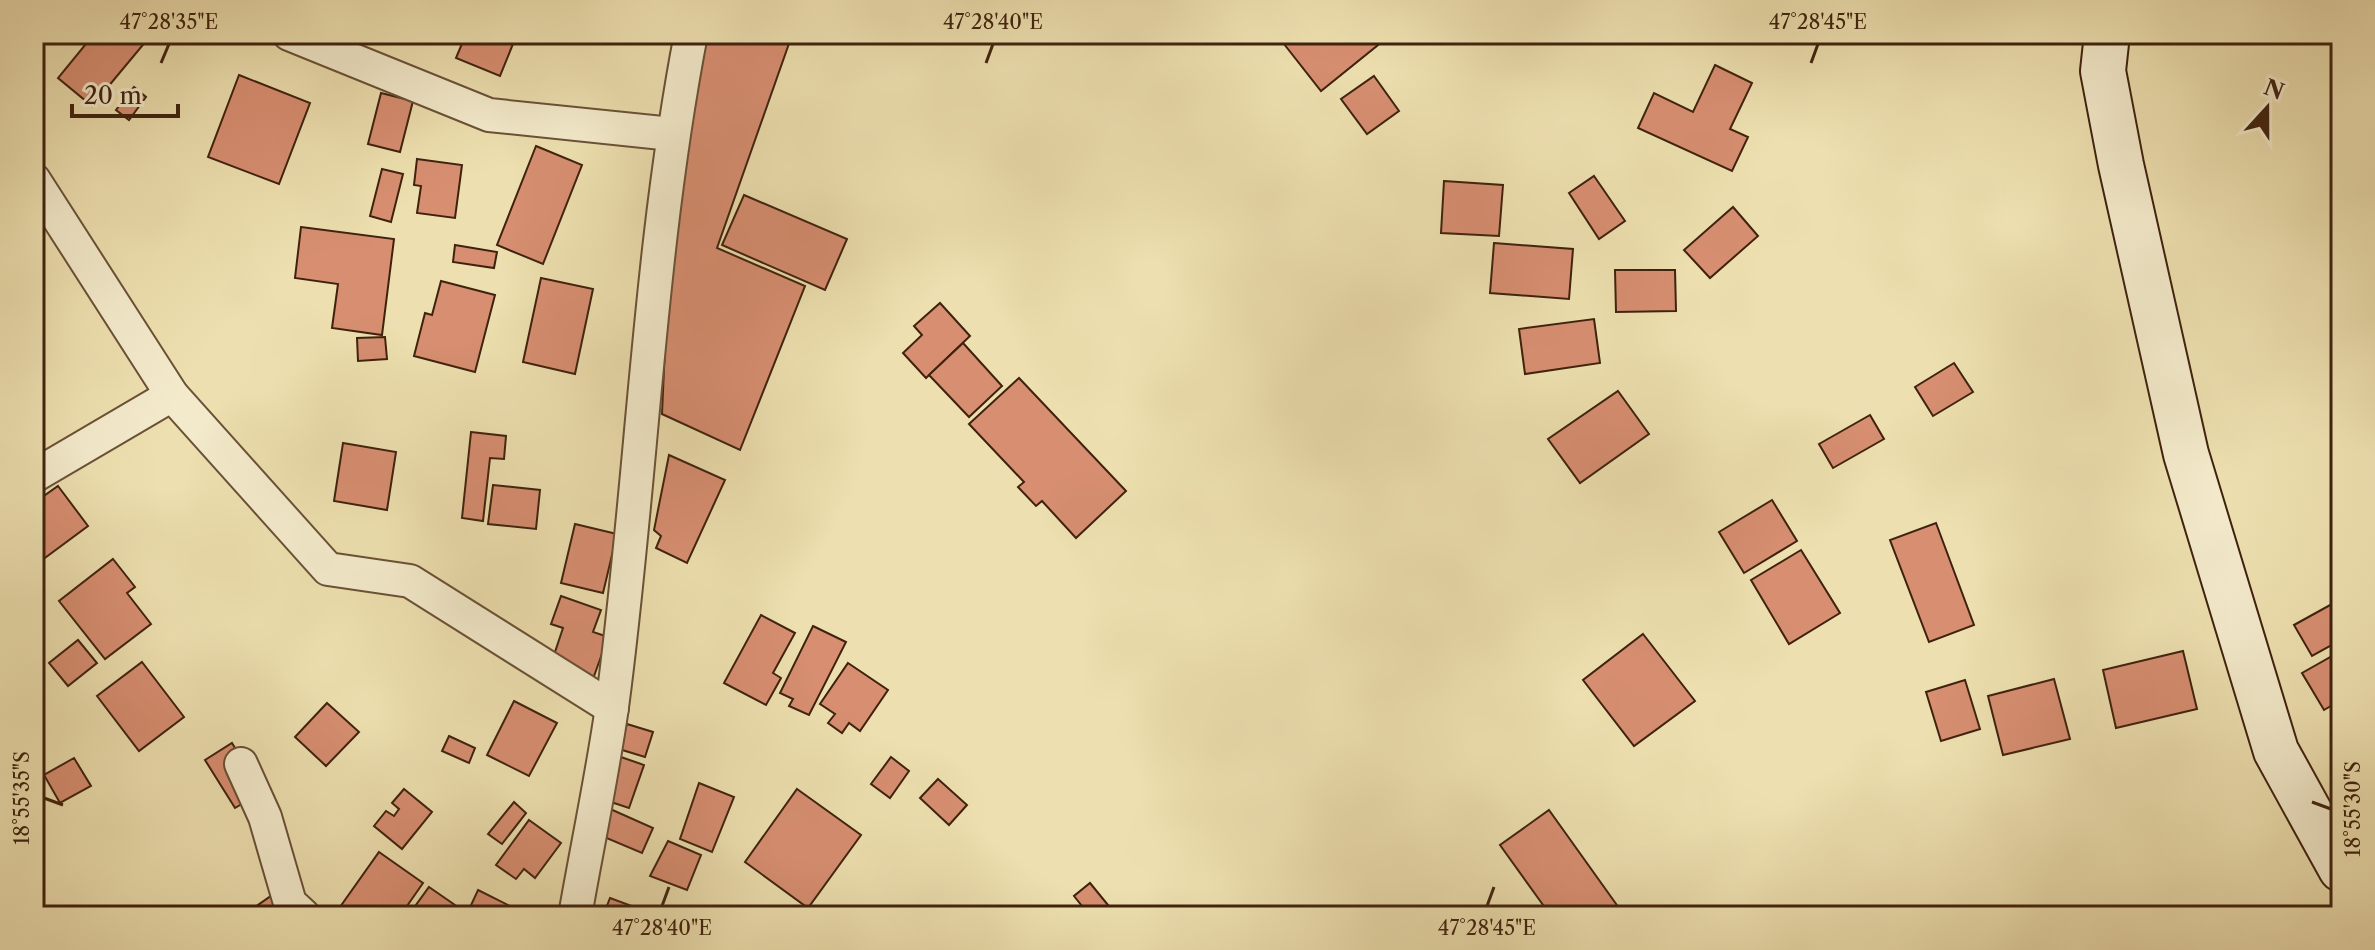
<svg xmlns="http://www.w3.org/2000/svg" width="2375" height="950" font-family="'Libre Caslon Text',serif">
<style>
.building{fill:#d78e71;stroke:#3f220e;stroke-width:2}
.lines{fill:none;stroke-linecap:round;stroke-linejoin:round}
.street-casing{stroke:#6a5136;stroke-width:36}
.secondary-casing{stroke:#3f220e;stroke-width:48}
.street{stroke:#f3eacb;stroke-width:32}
.secondary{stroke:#f3eacb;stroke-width:44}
.ticks{fill:none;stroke:#3f220e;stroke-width:3}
.neatline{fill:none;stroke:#3f220e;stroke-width:3}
.ticks-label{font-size:20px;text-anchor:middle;fill:#3f220e}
</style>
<rect width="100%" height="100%" fill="#eddfaf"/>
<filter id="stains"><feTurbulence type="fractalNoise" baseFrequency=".0025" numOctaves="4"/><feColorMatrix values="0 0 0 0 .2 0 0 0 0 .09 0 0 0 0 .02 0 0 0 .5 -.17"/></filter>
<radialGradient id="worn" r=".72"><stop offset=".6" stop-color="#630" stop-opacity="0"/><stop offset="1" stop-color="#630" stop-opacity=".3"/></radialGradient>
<!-- building -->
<g class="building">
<path d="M34,34h15l-15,18z"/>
<path d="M94,34h58l-60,72 -34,-28z"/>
<path d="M466,34h51l-17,42 -44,-18z"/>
<path d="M696,34l96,1 -75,213 88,38 -65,164 -78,-36 8,-181z"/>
<path d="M1296,34h73l9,11 -57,46 -37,-47z"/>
<path d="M1715,65l37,18 -22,46 18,8 -16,34 -94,-43 16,-35 39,19z"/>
<path d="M239,75l71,28 -31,81 -71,-27z"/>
<path d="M1374,76l25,35 -32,23 -26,-35z"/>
<path d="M134,87l12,10 -17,23 -13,-10z"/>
<path d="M381,93l32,8 -13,51 -32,-8z"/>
<path d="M536,146l46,19 -39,99 -46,-19z"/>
<path d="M417,159l45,6 -7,53 -38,-5 4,-27 -7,-1z"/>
<path d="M382,169l21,5 -12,48 -21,-6z"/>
<path d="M1594,176l31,45 -26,18 -30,-46z"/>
<path d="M1444,181l59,4 -4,51 -58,-3z"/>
<path d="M744,195l103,44 -22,51 -103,-45z"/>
<path d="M1733,207l25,29 -48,42 -26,-28z"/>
<path d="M301,227l93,12 -12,96 -50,-7 6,-44 -43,-6z"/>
<path d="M1494,243l79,6 -4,50 -79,-6z"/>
<path d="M455,245l42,7 -3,16 -41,-6z"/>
<path d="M1615,270h60l1,41 -60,1z"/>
<path d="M541,278l52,11 -18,85 -52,-12z"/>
<path d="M441,281l54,14 -20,77 -61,-16 11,-43 7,2z"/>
<path d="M940,303l30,33 -44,42 -23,-25 19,-18 -8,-9z"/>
<path d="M1594,319l6,44 -75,11 -6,-45z"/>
<path d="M385,337l2,22 -29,2 -1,-23z"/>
<path d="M963,343l39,43 -33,31 -40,-42z"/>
<path d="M1954,363l19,29 -40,24 -18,-29z"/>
<path d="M1019,378l107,113 -50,47 -34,-37 -6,5 -18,-19 6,-5 -55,-58z"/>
<path d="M1618,391l31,43 -69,49 -32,-44z"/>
<path d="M1870,415l14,24 -51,29 -14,-24z"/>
<path d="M471,432l35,4 -2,23 -14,-1 -7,63 -21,-3z"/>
<path d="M343,443l53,9 -9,58 -53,-9z"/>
<path d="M669,455l56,25 -38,83 -31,-15 5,-12 -7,-6z"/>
<path d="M493,485l47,5 -4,39 -48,-5z"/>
<path d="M58,486l30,40 -54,40v-63z"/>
<path d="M1772,500l25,41 -53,32 -25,-41z"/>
<path d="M1936,523l38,102 -45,17 -39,-102z"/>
<path d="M575,524l42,10 -14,59 -42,-10z"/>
<path d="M1801,550l39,63 -51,31 -38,-64z"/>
<path d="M113,559l22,28 -8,6 24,31 -46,35 -46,-58z"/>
<path d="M561,596l40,14 -8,22 15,5 -15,42 -42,-15 12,-36 -12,-4z"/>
<path d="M2341,599v41l-29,16 -18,-31z"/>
<path d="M761,615l34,18 -22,40 8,5 -15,27 -42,-22z"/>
<path d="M813,626l33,16 -37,73 -20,-9 4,-7 -13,-6z"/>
<path d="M1643,634l52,67 -61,45 -51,-66z"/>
<path d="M78,640l19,23 -29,23 -19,-23z"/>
<path d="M2183,651l14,58 -81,19 -13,-58z"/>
<path d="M2341,651v49l-17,10 -22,-37z"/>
<path d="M142,662l42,55 -45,34 -42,-55z"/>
<path d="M848,663l40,27 -28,41 -11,-8 -7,10 -14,-10 7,-9 -15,-10z"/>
<path d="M2054,679l16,60 -67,16 -15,-59z"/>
<path d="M1965,680l15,49 -39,12 -15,-49z"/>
<path d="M514,701l43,22 -28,53 -42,-21z"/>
<path d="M327,703l32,29 -33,34 -31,-29z"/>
<path d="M627,724l26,8 -8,25 -26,-8z"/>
<path d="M449,736l26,12 -6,15 -27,-12z"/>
<path d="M232,743l30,49 -27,16 -30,-48z"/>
<path d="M618,756l26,9 -15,43 -21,-7 10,-29 -5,-1z"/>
<path d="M891,757l18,14 -19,27 -19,-14z"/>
<path d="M74,758l17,28 -31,17 -16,-28z"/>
<path d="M938,779l29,26 -18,20 -29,-27z"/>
<path d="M699,783l35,14 -22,55 -32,-13z"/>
<path d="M404,789l28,23 -30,37 -28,-23 12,-15 8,5 5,-7 -7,-6z"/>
<path d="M797,789l64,46 -53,73 -63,-46z"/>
<path d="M514,802l12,11 -24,31 -14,-10z"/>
<path d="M608,808l45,20 -11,25 -45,-19z"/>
<path d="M1549,810l75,105 -73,1 -51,-71z"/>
<path d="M529,820l32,23 -26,35 -11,-9 -8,10 -20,-14z"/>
<path d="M668,841l33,14 -14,35 -37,-14z"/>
<path d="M379,852l44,31 -23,33h-48l-12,-9z"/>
<path d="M1090,883l27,33h-27l-16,-20z"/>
<path d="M429,887l36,25 -3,4h-54z"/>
<path d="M478,890l48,24 -1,2h-59z"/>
<path d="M278,891l17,25h-53z"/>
<path d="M610,898l43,16v2h-50z"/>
</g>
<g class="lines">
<!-- street casing -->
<g class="street-casing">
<g id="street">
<path d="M289,34l200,81 183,19"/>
<path d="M34,180l138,215 156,174 82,12 202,127"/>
<path d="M34,476l138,-81"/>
<path d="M241,764l24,53 25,86 14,13"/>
<path d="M575,916c12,-69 27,-139 37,-209 30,-224 36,-450 79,-673"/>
</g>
</g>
<!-- secondary casing -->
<g class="secondary-casing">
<path id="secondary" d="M2107,34l-4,37 18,94 65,289 90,297 65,118"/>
</g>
<!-- street -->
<use href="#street" class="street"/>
<!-- secondary -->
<use href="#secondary" class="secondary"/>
</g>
<!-- ticks -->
<path class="ticks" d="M161,63l8,-19M986,63l7,-19M1811,63l7,-19M44,798l19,7M2312,802l19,7M662,906l7,-19M1487,906l7,-19"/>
<!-- margin -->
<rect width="2375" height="950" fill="none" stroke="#eddfaf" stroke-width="88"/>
<!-- north arrow -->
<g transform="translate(2267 108) rotate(21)" stroke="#f3eacb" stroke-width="6" paint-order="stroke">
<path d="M0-6L14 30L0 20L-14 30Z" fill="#3f220e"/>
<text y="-12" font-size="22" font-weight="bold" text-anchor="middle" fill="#3f220e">N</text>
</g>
<!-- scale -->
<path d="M72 104v12h106v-12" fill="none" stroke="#3f220e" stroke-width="4"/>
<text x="84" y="104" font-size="24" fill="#3f220e" stroke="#f3eacb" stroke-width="6" paint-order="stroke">20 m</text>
<rect x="44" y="44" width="2287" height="862" class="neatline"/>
<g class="ticks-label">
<text x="169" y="29">47°28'35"E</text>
<text x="993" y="29">47°28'40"E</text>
<text x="1818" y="29">47°28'45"E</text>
<text transform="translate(22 798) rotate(-90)" y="7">18°55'35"S</text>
<text transform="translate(2353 809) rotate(-90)" y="7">18°55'30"S</text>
<text x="662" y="935">47°28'40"E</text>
<text x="1487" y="935">47°28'45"E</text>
</g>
<rect width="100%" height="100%" filter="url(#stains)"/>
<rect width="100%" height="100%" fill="url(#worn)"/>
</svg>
